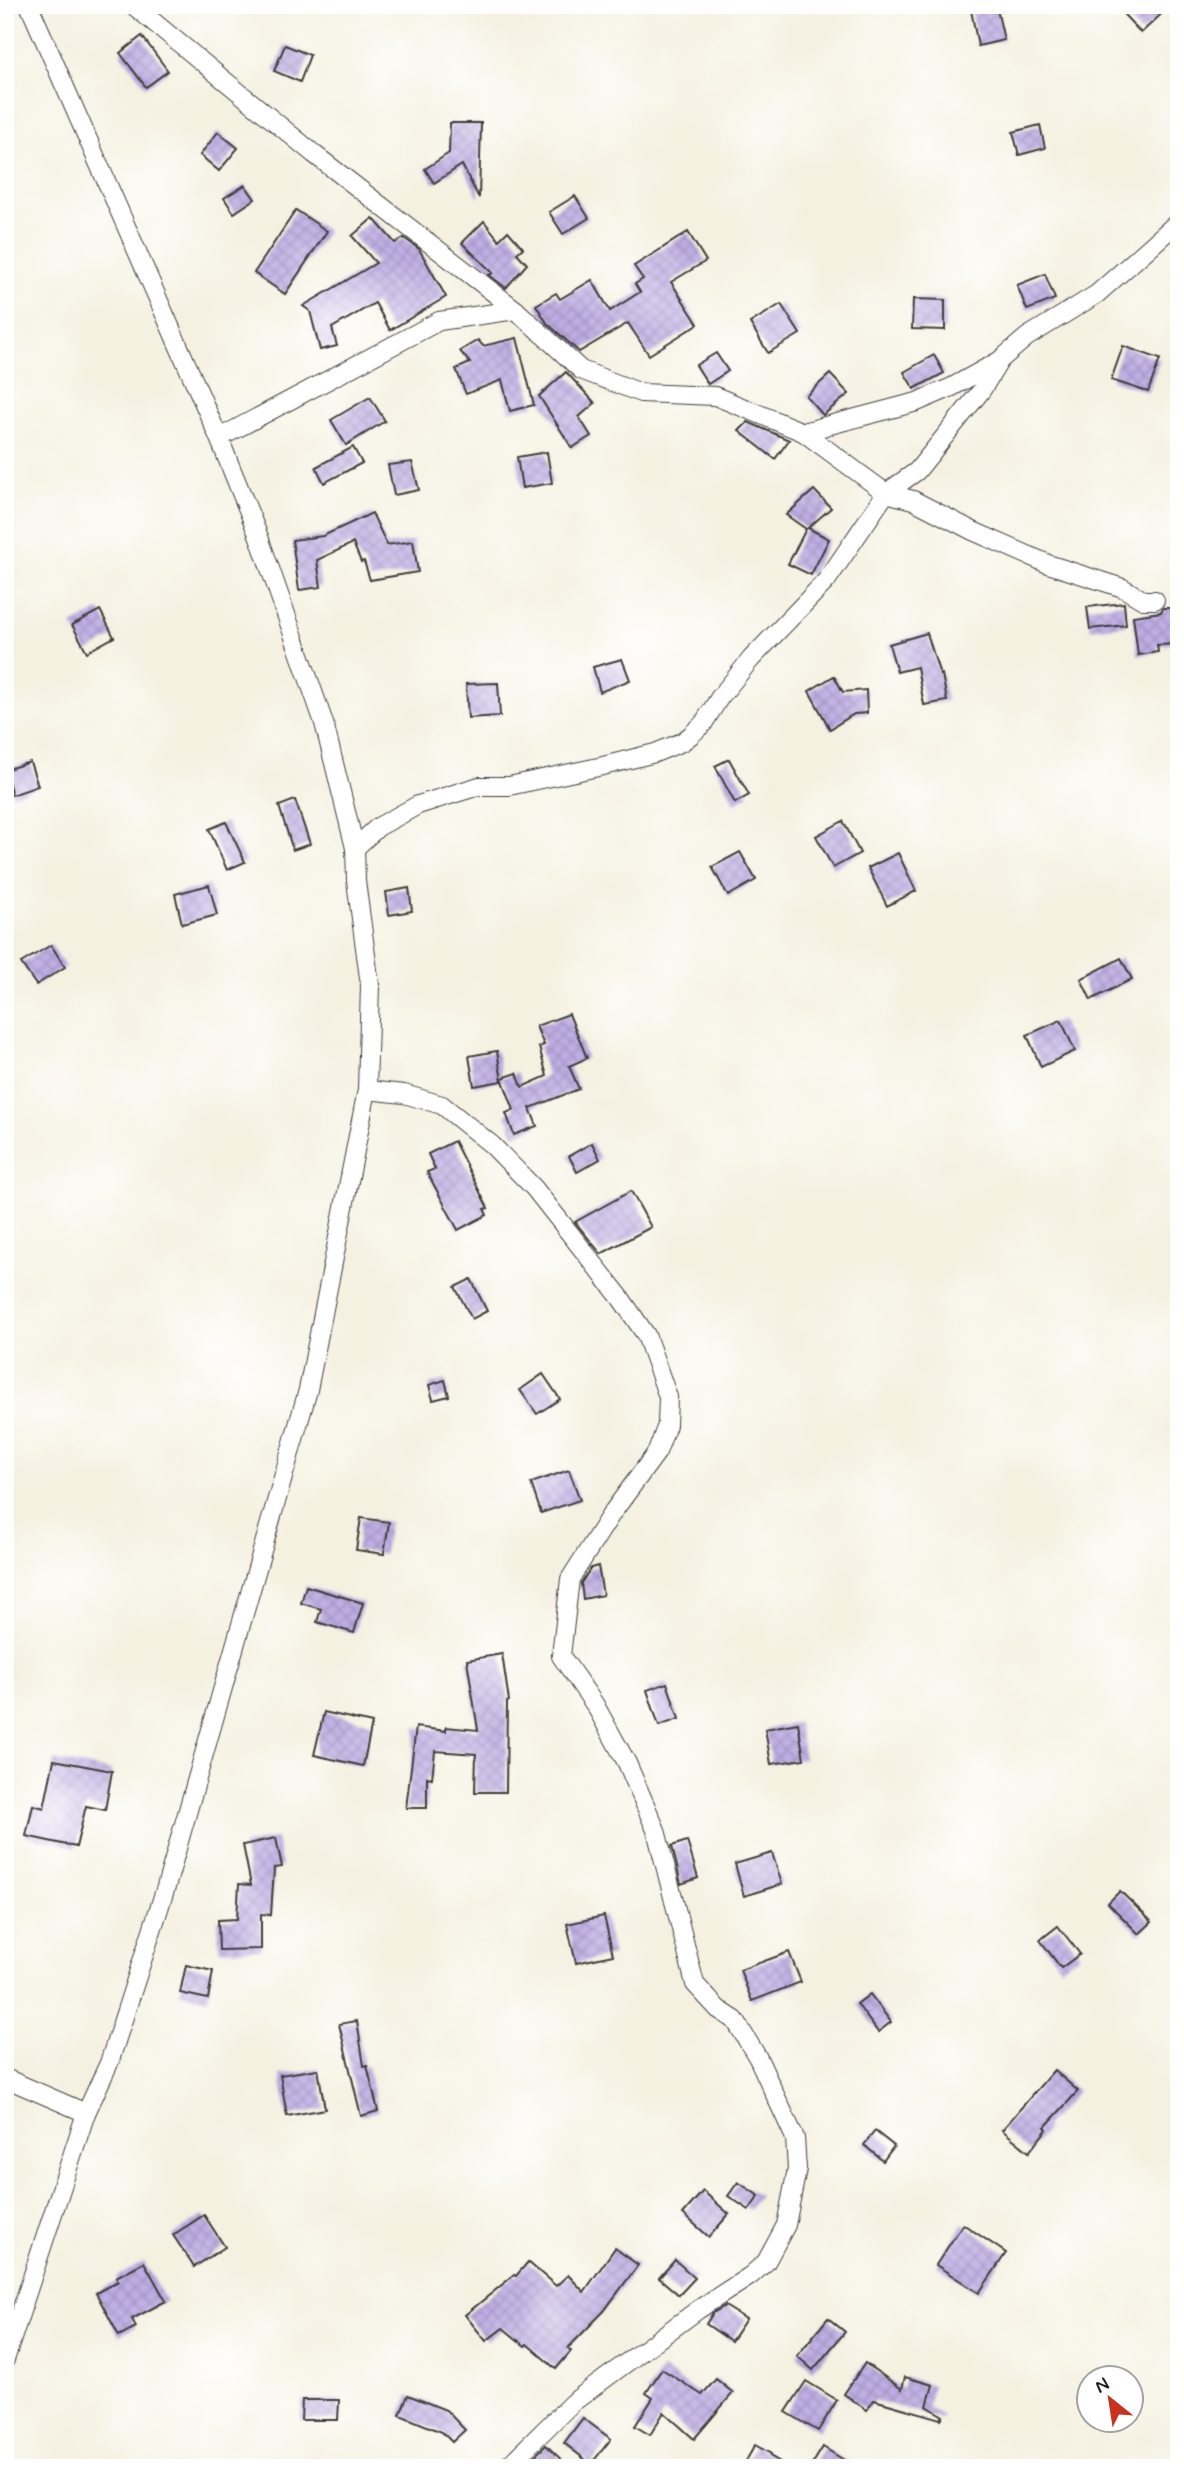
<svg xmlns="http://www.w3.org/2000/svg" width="1184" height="2473" font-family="Mynerve,sans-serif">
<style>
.building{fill:url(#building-cross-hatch)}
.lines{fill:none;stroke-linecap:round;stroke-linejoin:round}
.street-casing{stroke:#3d3c3a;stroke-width:20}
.street{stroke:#fff;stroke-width:18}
</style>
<defs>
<pattern id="building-cross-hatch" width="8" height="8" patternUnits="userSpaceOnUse" patternTransform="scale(1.75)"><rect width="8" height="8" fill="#bfade3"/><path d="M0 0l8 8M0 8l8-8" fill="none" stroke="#a494c2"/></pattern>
</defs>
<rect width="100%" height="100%" fill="#fff"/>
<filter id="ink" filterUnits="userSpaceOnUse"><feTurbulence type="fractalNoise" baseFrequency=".0143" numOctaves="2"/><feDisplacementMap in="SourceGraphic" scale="14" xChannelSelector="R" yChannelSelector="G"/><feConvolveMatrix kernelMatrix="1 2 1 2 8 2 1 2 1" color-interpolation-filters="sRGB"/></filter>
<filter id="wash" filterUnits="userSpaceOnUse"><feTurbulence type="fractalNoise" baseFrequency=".00686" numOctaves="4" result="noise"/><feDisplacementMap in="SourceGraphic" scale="28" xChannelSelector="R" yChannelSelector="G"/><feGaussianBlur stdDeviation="1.57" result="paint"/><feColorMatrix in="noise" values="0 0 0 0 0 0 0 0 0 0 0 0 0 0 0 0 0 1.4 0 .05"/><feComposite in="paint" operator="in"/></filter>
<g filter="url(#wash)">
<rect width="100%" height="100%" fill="#f5f1e1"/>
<g id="blocks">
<!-- building -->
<g class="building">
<path d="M970,5h26l8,35 -26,6z"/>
<path d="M1115,5h56l-30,28z"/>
<path d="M142,36l26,35 -22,16 -26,-34z"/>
<path d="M285,45l25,10 -10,27 -26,-11z"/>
<path d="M450,123h31l-2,75 -17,-33 -28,18 -9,-14 24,-16z"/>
<path d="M1040,125l5,23 -26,7 -6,-23z"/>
<path d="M218,132l20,16 -19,23 -19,-16z"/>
<path d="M245,185l10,14 -21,14 -10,-15z"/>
<path d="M575,196l14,22 -26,16 -14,-22z"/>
<path d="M296,210l31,21 -42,63 -31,-21z"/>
<path d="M373,218l22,25 9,-5 15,11 27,48 -56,33 -15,-27 -43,25 5,18 -17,4 -10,-39 -7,-5 73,-43 -24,-27z"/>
<path d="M484,221l15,19 9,-9 15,17 -6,5 10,11 -21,24 -17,-13 4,-2 -31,-30z"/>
<path d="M688,232l18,29 -35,21 27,42 -49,31 -21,-32 -49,29 -32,-29 -11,-18 20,-12 4,6 32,-19 18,31 30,-19 -5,-8 8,-5 -9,-13z"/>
<path d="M1045,274l10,25 -28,11 -10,-25z"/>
<path d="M913,299l32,1v30l-33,-1z"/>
<path d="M781,304l19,30 -32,19 -18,-30z"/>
<path d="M517,338l17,67 -24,6 -8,-31 -36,14 -10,-25 14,-6 -10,-12 18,-11 5,6z"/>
<path d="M1123,346l37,13 -12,33 -37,-12z"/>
<path d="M716,353l12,18 -20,13 -12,-19z"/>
<path d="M934,355l10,18 -30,16 -10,-17z"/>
<path d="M566,372l29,31 -16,14 12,19 -19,12 -33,-52z"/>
<path d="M830,374l19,20 -26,21 -17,-19z"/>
<path d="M370,397l15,24 -39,24 -15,-25z"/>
<path d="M748,422l41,18 -14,19 -36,-28z"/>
<path d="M353,447l9,16 -38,20 -8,-16z"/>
<path d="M547,452l5,31 -30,5 -5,-31z"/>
<path d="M412,462l7,28 -25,5 -6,-30z"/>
<path d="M814,490l17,18 -23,20 21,11 -18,36 -23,-11 18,-35 -20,-14z"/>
<path d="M372,513l15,32 26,-4 5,31 -48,8 -6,-19 -3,1 -8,-19 -36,17 4,27 -22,3 -7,-50 31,-4z"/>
<path d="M1124,603l2,22 -36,4 -3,-22z"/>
<path d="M1163,608h16v36l-22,1 1,7 -20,3 -5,-39 28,-4z"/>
<path d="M100,610l14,27 -27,15 -15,-27z"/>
<path d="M927,633l13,42 2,-1 5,27 -23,4 -7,-38 -20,5 -8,-28z"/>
<path d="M622,659l8,21 -30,12 -7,-25z"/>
<path d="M834,676l9,16 23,-2 1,23 -13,1 -24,15 -21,-38z"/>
<path d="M498,683l2,33 -32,2 -2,-34z"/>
<path d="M729,759l20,36 -14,8 -20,-37z"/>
<path d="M30,762l8,24 -26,9 -7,-25z"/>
<path d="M295,800l15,44 -17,6 -14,-44z"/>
<path d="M843,821l17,32 -27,15 -17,-32z"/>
<path d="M226,822l19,40 -18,8 -18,-41z"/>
<path d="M740,852l16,28 -28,16 -16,-29z"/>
<path d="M898,853l18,38 -29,15 -19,-38z"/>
<path d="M209,885l8,30 -35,9 -7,-30z"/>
<path d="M409,888l3,23 -23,4 -3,-23z"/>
<path d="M51,945l14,22 -29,18 -15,-22z"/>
<path d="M1121,958l11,21 -41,21 -10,-21z"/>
<path d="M569,1014l18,44 -18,8 10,23 -49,19 7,18 -23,9 -8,-22 8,-3 -12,-32 15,-5 5,14 25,-11 -8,-29 5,-2 -8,-19z"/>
<path d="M1061,1020l14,31 -34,16 -14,-32z"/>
<path d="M497,1051l5,30 -28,5 -5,-30z"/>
<path d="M454,1141l34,67 -4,1 3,6 -29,15 -31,-58 8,-3 -7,-15z"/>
<path d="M592,1143l8,16 -23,13 -8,-16z"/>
<path d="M631,1191l20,36 -50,27 -26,-32z"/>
<path d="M471,1279l16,32 -15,8 -17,-32z"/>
<path d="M543,1374l17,25 -23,15 -17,-24z"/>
<path d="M445,1380l4,16 -16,4 -4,-15z"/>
<path d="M569,1470l11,30 -39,13 -10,-30z"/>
<path d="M361,1518l28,4 -5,32 -28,-4z"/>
<path d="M598,1566l5,29 -20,4 -2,-16 10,-15z"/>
<path d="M306,1586l57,17 -9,30 -37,-11 4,-13 -20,-6z"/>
<path d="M502,1654l7,47 -2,1 -1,90h-31l1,-38 -41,-3 -3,27 -5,-1v31h-21l10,-81 30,4v-4l32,3 -11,-70z"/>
<path d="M667,1683l12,36 -20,7 -12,-36z"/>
<path d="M324,1712l48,11 -9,43 -49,-11z"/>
<path d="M798,1723l6,36 -33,5 -6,-35z"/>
<path d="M54,1760l58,11 -7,39 -19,-4 -10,41 -50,-11 7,-31 11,3z"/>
<path d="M276,1838l6,29 -8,1 -3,47 -10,-1v35l-42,1 -1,-30 19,-1 2,-35 12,1 -8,-40z"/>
<path d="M687,1841l11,37 -17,6 -9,-38z"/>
<path d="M772,1853l10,31 -38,12 -9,-32z"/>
<path d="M1120,1891l32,31 -13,12 -31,-31z"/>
<path d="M604,1916l9,39 -37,8 -9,-39z"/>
<path d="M1058,1926l22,28 -19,14 -21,-28z"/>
<path d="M789,1952l12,30 -49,19 -12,-31z"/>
<path d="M186,1965l27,6 -5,28 -28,-6z"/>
<path d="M870,1994l21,28 -13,10 -21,-28z"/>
<path d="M357,2021l7,45 3,-1 11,46 -17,5 -22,-92z"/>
<path d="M318,2069l7,40 -38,7 -7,-41z"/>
<path d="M1054,2070l24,21 -33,36 2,2 -18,23 -27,-22z"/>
<path d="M875,2131l19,15 -11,15 -19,-16z"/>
<path d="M738,2182l21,14 -10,14 -21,-14z"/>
<path d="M703,2191l26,23 -20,23 -26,-23z"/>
<path d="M204,2215l21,32 -31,20 -21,-32z"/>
<path d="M963,2224l43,29 -27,40 -43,-28z"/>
<path d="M615,2248l23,17 -34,46 -36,37 3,3 -15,18 -29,-25 -2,2 -22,-18 -17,13 -21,-26 49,-40 2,1 12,-14 28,24 12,-11 16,17z"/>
<path d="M675,2260l20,18 -16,17 -20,-17z"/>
<path d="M144,2262l22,39 -34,18 4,8 -17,9 -23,-43 22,-12 -2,-4z"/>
<path d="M725,2306l21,13 -15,22 -25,-17 7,-11z"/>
<path d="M828,2318l17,14 -32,38 -16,-14z"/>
<path d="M865,2363l37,26 3,-12 28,8 -6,21 16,10 -2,3 -67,-19 -7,10 -23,-16z"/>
<path d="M662,2369l40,26 14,-16 17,14 -39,46 -30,-27 -14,23 -15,-9 18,-28 -7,-5z"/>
<path d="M806,2381l31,19 -19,31 -32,-19z"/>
<path d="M408,2395l38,15 19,20 -13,12 -10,-10 -42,-17z"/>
<path d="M302,2400h37l-1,20h-37z"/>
<path d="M583,2418l28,21 -20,25 -27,-21z"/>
<path d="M546,2445l24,23h-48z"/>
<path d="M755,2445l16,9 -1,2 20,12h-48z"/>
<path d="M823,2447l34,21h-47z"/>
</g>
</g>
</g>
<g filter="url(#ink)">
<use href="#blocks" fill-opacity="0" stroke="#3d3c3a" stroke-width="2"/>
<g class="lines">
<!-- street casing -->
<g class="street-casing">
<g id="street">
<path d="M133,5l181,149 202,156 65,60 60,23 74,3 88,36"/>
<path d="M997,362l-45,25 -35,15 -114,30 83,61 27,7 60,31 75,33 75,24 20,12h12"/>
<path d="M219,438l220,-117 77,-11"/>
<path d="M355,848l23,-21 40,-22 61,-19h30l94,-20 52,-13 27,-11 9,-7 12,-11 17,-27 31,-38 76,-79 59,-87 31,-22 64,-80 19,-31 27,-23 70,-43 82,-73"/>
<path d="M367,1090l37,4 38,11 50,40 42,43 86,109 26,38 22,62 -1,28 -10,27 -45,61 -42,66 -9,77 34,49 32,58 29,67 39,154 23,25 17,11 23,38 37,80 2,31 -11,56 -20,37 -16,14 -51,33 -127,94 -66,65"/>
<path d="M5,2078l81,35"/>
<path d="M5,2360l81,-247 23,-50 57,-176 142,-497 59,-300 3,-105 -14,-104 -1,-33 -31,-125 -65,-186 -40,-99 -190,-433"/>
</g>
</g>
<!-- street -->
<use href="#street" class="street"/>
</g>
</g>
<!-- margin -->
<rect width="1184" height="2473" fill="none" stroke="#fff" stroke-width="28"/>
<!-- north arrow -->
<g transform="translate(1110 2399) rotate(330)"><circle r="33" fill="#ffffff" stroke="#a4a4a4" stroke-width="2"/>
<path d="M0-5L12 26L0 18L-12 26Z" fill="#c8321e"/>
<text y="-10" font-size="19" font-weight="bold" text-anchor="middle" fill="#1c1c1c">N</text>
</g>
</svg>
